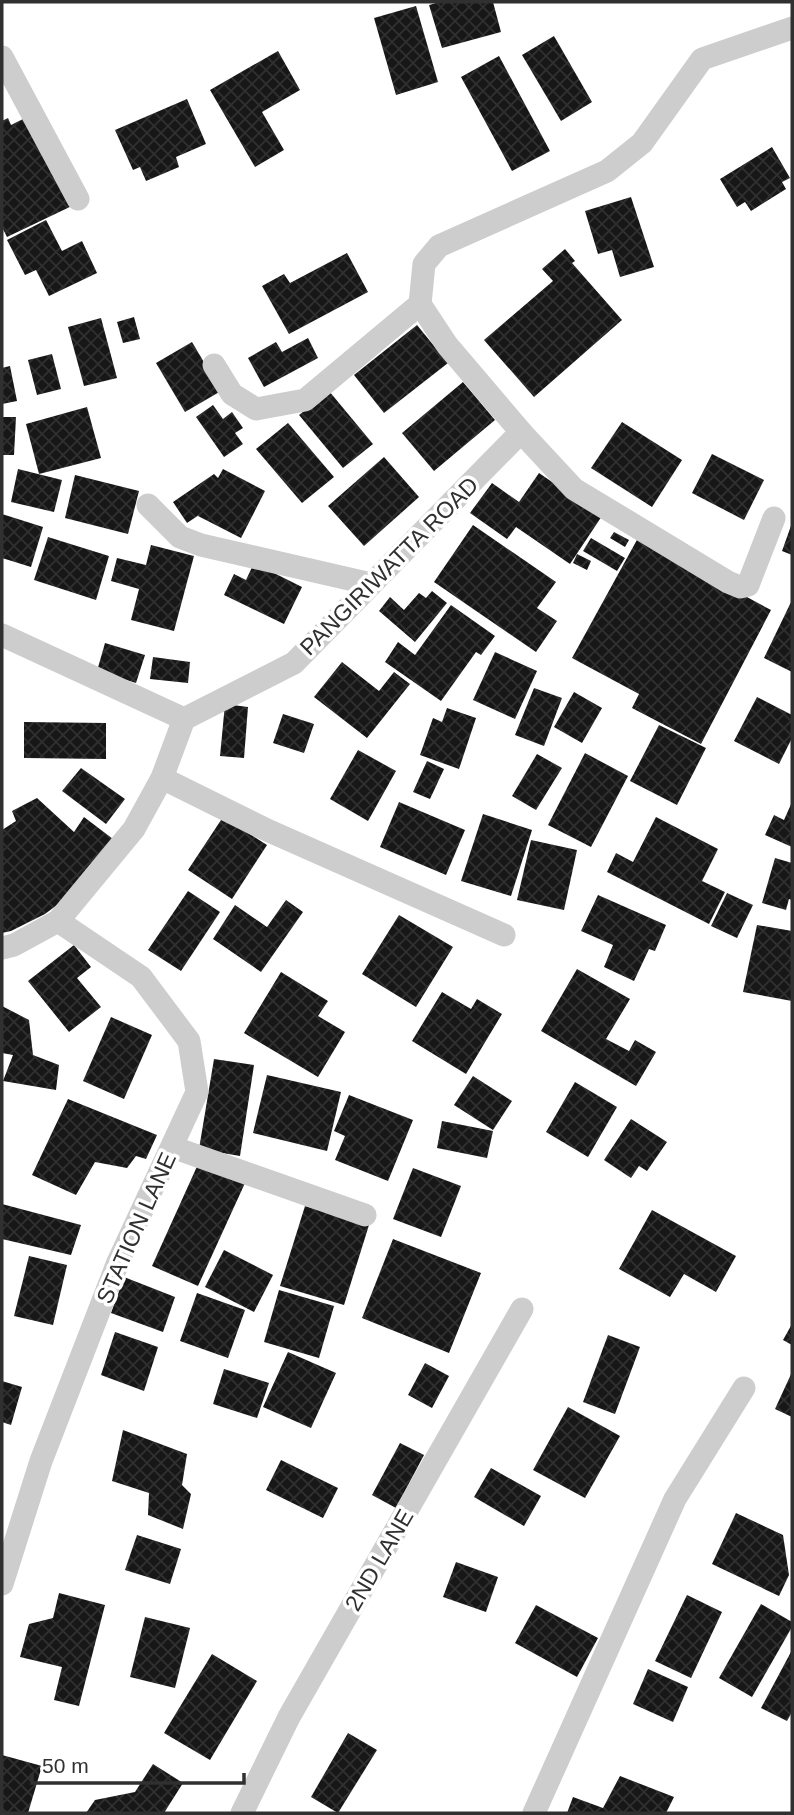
<svg xmlns="http://www.w3.org/2000/svg" width="794" height="1815" font-family="Arial,sans-serif">
<style>
.building{fill:url(#building-cross-hatch)}
.lines{fill:none;stroke-linecap:round;stroke-linejoin:round}
.minor{stroke:#cdcdcd;stroke-width:23}
.labels{text-anchor:middle;stroke-width:7;stroke-linejoin:round;paint-order:stroke}
.street-label{font-size:23px;fill:#303030;stroke:#fff}
</style>
<defs>
<pattern id="building-cross-hatch" width="8" height="8" patternUnits="userSpaceOnUse" patternTransform="scale(1.75)"><rect width="8" height="8" fill="#171717"/><path d="M0 0l8 8M0 8l8-8" fill="none" stroke="#303030"/></pattern>
</defs>
<rect width="100%" height="100%" fill="#fff"/>
<!-- building -->
<g class="building">
<path d="M440,2h53l8,30 -59,16 -13,-43z"/>
<path d="M416,6l22,76 -42,13 -22,-77z"/>
<path d="M554,36l38,66 -31,19 -39,-66z"/>
<path d="M278,51l22,39 -38,22 22,38 -29,17 -45,-77z"/>
<path d="M499,56l51,95 -38,20 -51,-94z"/>
<path d="M187,99l19,45 -30,13 3,10 -33,14 -6,-14 -7,3 -18,-40z"/>
<path d="M31,115l45,89 -69,33 -5,-10v-106l6,-3 3,7z"/>
<path d="M772,147l18,31 -8,4 4,7 -35,22 -6,-9 -8,5 -17,-28z"/>
<path d="M631,197l23,70 -34,10 -8,-27 -14,4 -13,-43z"/>
<path d="M46,220l16,31 20,-10 15,32 -48,23 -13,-26 -11,5 -18,-35z"/>
<path d="M565,249l10,12 -3,2 50,57 -88,77 -50,-57 69,-59 -11,-12z"/>
<path d="M347,253l21,39 -79,42 -27,-48 22,-12 6,9z"/>
<path d="M134,317l6,22 -17,4 -6,-21z"/>
<path d="M101,318l16,60 -33,8 -16,-59z"/>
<path d="M417,325l31,38 -64,50 -30,-38z"/>
<path d="M308,338l10,20 -54,29 -16,-29 28,-16 6,10z"/>
<path d="M192,342l29,49 -36,21 -29,-49z"/>
<path d="M52,354l9,35 -24,6 -9,-35z"/>
<path d="M10,366l7,35 -15,3v-36z"/>
<path d="M463,382l32,38 -61,51 -32,-38z"/>
<path d="M329,391l44,53 -30,24 -44,-53z"/>
<path d="M213,405l10,14 9,-7 11,16 -8,5 8,11 -19,13 -28,-40z"/>
<path d="M87,407l14,51 -62,16 -13,-50z"/>
<path d="M2,417h14l-2,38h-12z"/>
<path d="M622,422l60,38 -30,47 -61,-39z"/>
<path d="M288,423l46,54 -32,26 -46,-54z"/>
<path d="M712,454l52,26 -20,40 -52,-27z"/>
<path d="M384,457l35,40 -55,49 -36,-40z"/>
<path d="M18,469l44,11 -8,32 -43,-10z"/>
<path d="M223,469l42,22 -24,47 -43,-22 1,-1 -12,8 -14,-21 41,-28 4,4z"/>
<path d="M539,473l63,43 -32,48 -54,-37 -9,12 -37,-26 22,-30 27,19z"/>
<path d="M75,475l64,16 -11,43 -63,-16z"/>
<path d="M2,514l41,13 -12,40 -29,-9z"/>
<path d="M792,523v32l-10,-4z"/>
<path d="M473,525l83,57 -19,26 20,13 -21,31 -102,-70z"/>
<path d="M614,532l15,8 -4,7 -15,-9z"/>
<path d="M48,537l61,19 -13,44 -62,-20z"/>
<path d="M591,538l34,20 -8,13 -34,-20z"/>
<path d="M638,538l133,72 -70,134 -69,-36 7,-14 -67,-36z"/>
<path d="M151,545l43,11 -20,75 -43,-11 8,-31 -28,-8 6,-23 29,7z"/>
<path d="M577,554l14,7 -4,9 -14,-7z"/>
<path d="M254,563l48,24 -18,37 -60,-29 10,-21 12,6z"/>
<path d="M432,591l15,12 -32,39 -36,-31 11,-14 14,13 15,-17 7,5z"/>
<path d="M792,600v72l-28,-14z"/>
<path d="M451,605l44,31 -14,19 -5,-3 -35,49 -56,-39 13,-20 17,13z"/>
<path d="M105,643l40,12 -9,28 -39,-12z"/>
<path d="M495,652l42,19 -22,48 -42,-19z"/>
<path d="M153,657l37,5 -2,21 -38,-4z"/>
<path d="M342,662l37,29 15,-19 16,12 -43,54 -53,-41z"/>
<path d="M534,688l28,10 -18,48 -29,-11z"/>
<path d="M574,692l28,16 -20,35 -28,-16z"/>
<path d="M757,697l35,18v23l-13,26 -45,-23z"/>
<path d="M225,704l23,3 -4,51 -24,-2z"/>
<path d="M447,708l29,10 -17,51 -39,-14 13,-37 9,4z"/>
<path d="M283,714l31,10 -10,29 -31,-10z"/>
<path d="M24,722l82,1v36l-82,-1z"/>
<path d="M659,725l47,23 -29,57 -47,-24z"/>
<path d="M358,750l38,21 -28,50 -38,-22z"/>
<path d="M585,753l43,23 -37,71 -43,-22z"/>
<path d="M537,754l25,14 -26,42 -24,-14z"/>
<path d="M427,761l17,8 -14,30 -17,-7z"/>
<path d="M81,768l44,31 -19,25 -44,-33z"/>
<path d="M37,798l37,34 10,-15 29,22 -40,54 -28,21 -34,17 -9,2v-103l14,-9 -4,-10z"/>
<path d="M399,802l66,28 -19,45 -66,-28z"/>
<path d="M792,802v45l-27,-12 9,-20 10,5z"/>
<path d="M483,814l49,16 -21,66 -50,-15z"/>
<path d="M223,817l44,28 -35,54 -44,-29z"/>
<path d="M656,817l62,32 -16,32 23,11 -16,32 -102,-52 9,-19 17,9z"/>
<path d="M531,840l46,10 -13,60 -47,-10z"/>
<path d="M775,858l17,5v37l-3,-1 -3,11 -24,-7z"/>
<path d="M188,891l32,21 -39,59 -33,-21z"/>
<path d="M727,893l26,12 -16,33 -26,-12z"/>
<path d="M598,895l68,30 -11,26 -6,-2 -15,32 -30,-14 9,-22 -32,-14z"/>
<path d="M286,900l17,12 -42,60 -48,-33 22,-34 32,22z"/>
<path d="M399,915l54,32 -37,60 -54,-33z"/>
<path d="M757,925l35,6v70l-49,-9z"/>
<path d="M74,945l17,22 -14,11 24,29 -32,25 -41,-51z"/>
<path d="M577,969l53,30 -24,40 23,12 6,-11 21,12 -20,34 -95,-55z"/>
<path d="M281,972l47,29 -10,15 27,16 -27,45 -74,-44z"/>
<path d="M442,992l29,17 6,-10 25,15 -36,60 -54,-33z"/>
<path d="M2,1006l27,14 4,35 26,10 -3,25 -53,-9 10,-26 -11,-2z"/>
<path d="M111,1017l41,18 -28,64 -41,-18z"/>
<path d="M214,1059l40,6 -14,91 -41,-7z"/>
<path d="M267,1075l74,17 -14,59 -74,-18z"/>
<path d="M473,1076l39,25 -19,29 -39,-25z"/>
<path d="M575,1082l42,25 -29,50 -42,-25z"/>
<path d="M349,1095l64,25 -25,61 -53,-21 10,-24 -11,-5z"/>
<path d="M68,1099l89,36 -11,24 -10,-3 -9,12 -32,-6 -19,33 -44,-20z"/>
<path d="M631,1119l36,23 -20,29 -8,-5 -8,12 -27,-18z"/>
<path d="M442,1121l51,10 -6,27 -50,-10z"/>
<path d="M199,1162l46,21 -47,103 -46,-20z"/>
<path d="M413,1168l48,18 -20,51 -48,-18z"/>
<path d="M2,1204l79,21 -10,30 -69,-16z"/>
<path d="M305,1206l64,19 -25,80 -64,-19z"/>
<path d="M652,1210l84,46 -20,36 -32,-18 -14,23 -51,-28z"/>
<path d="M393,1239l88,34 -32,80 -87,-35z"/>
<path d="M224,1250l49,25 -19,37 -49,-25z"/>
<path d="M29,1256l38,9 -14,60 -39,-9z"/>
<path d="M124,1277l51,20 -12,35 -52,-19z"/>
<path d="M279,1290l55,16 -15,52 -55,-16z"/>
<path d="M197,1293l48,17 -17,48 -48,-17z"/>
<path d="M792,1324v21l-9,-5z"/>
<path d="M115,1332l43,15 -14,44 -43,-16z"/>
<path d="M608,1335l32,12 -25,67 -32,-12z"/>
<path d="M288,1352l48,21 -25,55 -48,-21z"/>
<path d="M425,1363l24,13 -17,32 -24,-13z"/>
<path d="M224,1369l45,14 -12,35 -44,-14z"/>
<path d="M792,1372v45l-17,-8z"/>
<path d="M2,1381l20,6 -11,38 -9,-3z"/>
<path d="M568,1407l52,29 -35,62 -52,-28z"/>
<path d="M123,1430l64,24 -5,31 9,9 -8,35 -35,-14 1,-22 -37,-12z"/>
<path d="M400,1443l24,12 -28,53 -24,-13z"/>
<path d="M281,1460l57,28 -15,30 -57,-28z"/>
<path d="M491,1468l50,28 -17,30 -50,-29z"/>
<path d="M736,1513l47,22 6,40 -10,21 -67,-32z"/>
<path d="M137,1535l44,14 -11,35 -45,-14z"/>
<path d="M456,1562l42,15 -12,35 -43,-15z"/>
<path d="M59,1593l46,12 -26,101 -25,-6 8,-33 -42,-10 9,-33 24,-6z"/>
<path d="M687,1595l35,17 -31,66 -36,-17z"/>
<path d="M761,1604l31,18v5l-40,70 -33,-19z"/>
<path d="M536,1605l62,33 -21,39 -62,-34z"/>
<path d="M145,1617l45,11 -15,60 -45,-11z"/>
<path d="M792,1650v62l-5,9 -26,-13z"/>
<path d="M212,1654l45,27 -47,79 -46,-27z"/>
<path d="M648,1669l40,18 -15,35 -40,-18z"/>
<path d="M348,1733l29,17 -39,63 -27,-16z"/>
<path d="M2,1755l40,11 -14,47h-26z"/>
<path d="M153,1764l30,19 -19,30h-78l9,-13 40,-8z"/>
<path d="M620,1776l54,21 -8,16h-99l6,-16 30,11z"/>
</g>
<g class="lines">
<!-- minor -->
<g class="minor">
<path d="M2,57l76,142"/>
<path d="M420,304l4,-40 15,-18 168,-75 35,-28 60,-84 90,-31"/>
<path d="M214,365l18,29 24,15 49,-9 115,-96"/>
<path d="M521,432l53,57 154,93 12,5 8,-2 26,-67"/>
<path d="M148,505l32,32 21,8 170,39"/>
<path d="M2,635l182,84"/>
<path d="M162,778l105,52 237,105"/>
<path d="M2,948l12,-3 44,-24 76,-92 28,-51 22,-59 110,-56 227,-231 -74,-87 -27,-41"/>
<path d="M172,1147l193,68"/>
<path d="M2,1584l39,-123 77,-199 79,-170 -8,-51 -48,-64 -83,-56"/>
<path d="M242,1813l47,-96 233,-408"/>
<path d="M534,1813l141,-314 69,-111"/>
</g>
</g>
<g class="labels">
<!-- street labels -->
<g class="street-label">
<text transform="translate(389 566) rotate(-45)" y="8">PANGIRIWATTA ROAD</text>
<text transform="translate(136 1228) rotate(-66)" y="8">STATION LANE</text>
<text transform="translate(379 1560) rotate(-60)" y="8">2ND LANE</text>
</g>
</g>
<!-- border -->
<rect width="794" height="1815" fill="none" stroke="#303030" stroke-width="7"/>
<!-- scale -->
<path d="M32 1773v10h212v-10" fill="none" stroke="#303030" stroke-width="3.5"/>
<text x="42" y="1773" font-size="21" fill="#303030" stroke="#ffffff" stroke-width="5" paint-order="stroke">50 m</text>
</svg>
